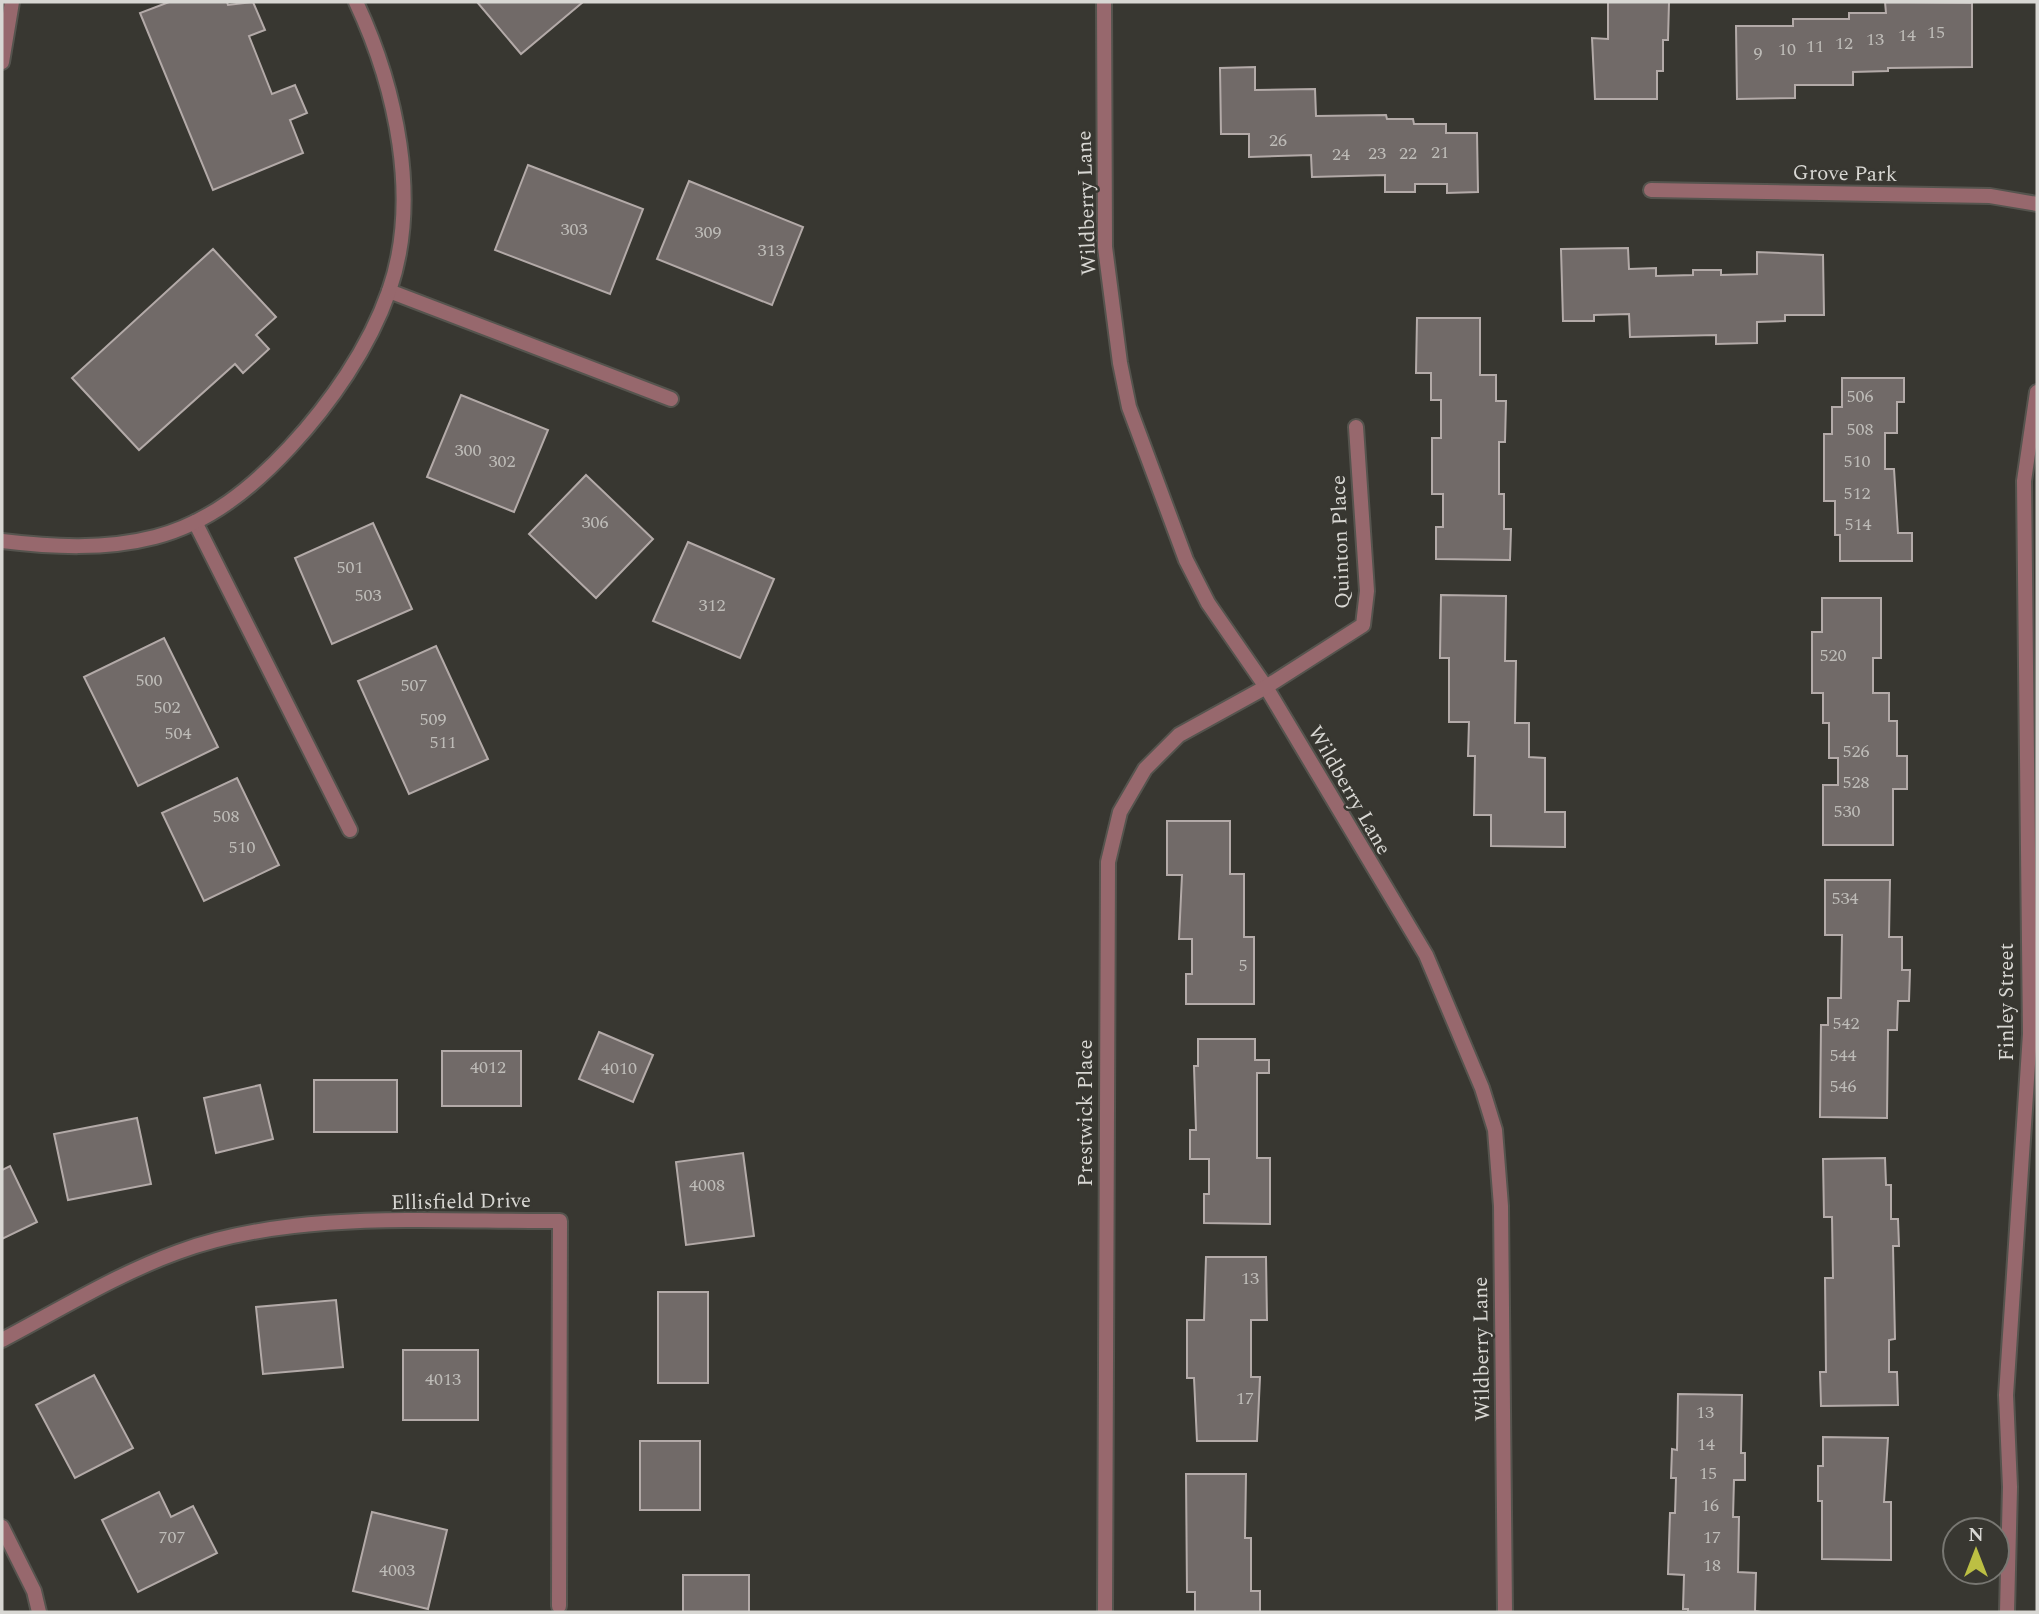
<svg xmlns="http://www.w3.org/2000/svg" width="2039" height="1614" font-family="Spectral,serif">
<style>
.building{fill:#716a68;stroke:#b3aaa8;stroke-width:2}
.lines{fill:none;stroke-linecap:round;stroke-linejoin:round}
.service-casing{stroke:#55544e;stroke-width:18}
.minor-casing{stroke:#55544e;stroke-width:18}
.service{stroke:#97686d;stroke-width:14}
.minor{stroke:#97686d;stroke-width:14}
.labels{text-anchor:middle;stroke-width:5;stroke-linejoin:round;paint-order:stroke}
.number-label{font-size:18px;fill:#bebcb8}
.street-label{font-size:21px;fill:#d8d7d3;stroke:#383731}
</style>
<rect width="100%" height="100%" fill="#383731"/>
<!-- building -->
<g class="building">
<path d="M169,2h58l1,3 25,-3 12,28 -16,6 23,58 23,-9 12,28 -17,7 13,33 -90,37 -73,-177z"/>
<path d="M477,2h106l-62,52z"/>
<path d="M1608,2h61l-1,38h-5v31h-6v28h-62l-3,-61 16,1z"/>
<path d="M1885,2l87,1v64l-84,1v3l-35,1v13h-58v13l-58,1 -1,-73h57v-7h56v-6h37z"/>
<path d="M1255,67v23l60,-1 1,27 70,-1 1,4h26l1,5h32v9h31l1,59 -31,1v-9h-32v8h-30v-17l-73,2 -1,-22 -62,2v-23h-28l-1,-66z"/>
<path d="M528,165l115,44 -33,85 -115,-44z"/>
<path d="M689,181l114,46 -31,78 -115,-46z"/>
<path d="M1628,248l1,21 27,-1v8l37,-1v-5h28v5l36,-1v-22l66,3 1,60h-39v6l-28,1v21l-41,1v-9l-86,2 -1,-23 -35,1v6h-31l-2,-72z"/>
<path d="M213,249l63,68 -20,18 13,14 -26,24 -8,-9 -96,86 -67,-72z"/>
<path d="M1417,318h63v57h16v26h10l-1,41h-6v52h5v35h7l-1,31 -74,-1v-32h7v-33h-11v-56h9v-38h-10v-27h-15z"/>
<path d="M1842,378h62v24h-7v31h-12v36h9l4,64h14v28h-72v-26h-5v-34h-11v-67h8v-27h10z"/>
<path d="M461,395l87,35 -34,82 -87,-35z"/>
<path d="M586,475l67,64 -57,59 -67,-64z"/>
<path d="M373,523l39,86 -80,35 -37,-86z"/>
<path d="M688,542l86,37 -34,79 -87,-37z"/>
<path d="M1441,595l65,1 -1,65h11l-1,62h14v34l16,1v54h20v35l-74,-1v-31h-17l1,-59h-7l1,-34h-20v-64h-9z"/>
<path d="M1822,598h59v60h-8v35h16v28h8v35h10v33h-14v56h-70v-60h15v-27h-9v-35h-6v-30h-11v-61h10z"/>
<path d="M164,638l54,109 -80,39 -54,-109z"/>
<path d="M436,646l52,113 -79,35 -51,-113z"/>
<path d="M237,778l42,87 -75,36 -42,-88z"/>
<path d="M1167,821h63v53h14v63h10v67h-68v-30h6v-35h-13l3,-64h-15z"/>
<path d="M1825,880h65l-1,57h13v33h8l-1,31h-11l-1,29h-9l-1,88 -67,-1 1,-92h7v-27h13l1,-63h-17z"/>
<path d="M599,1032l54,23 -20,47 -54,-23z"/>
<path d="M1198,1039h57v21h14v13h-12v85h13v66l-66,-1v-29h5v-35h-19v-29h6l-2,-64h4z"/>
<rect x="442" y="1051" width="79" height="55"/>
<rect x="314" y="1080" width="83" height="52"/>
<path d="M260,1085l13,54 -57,14 -12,-55z"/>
<path d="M137,1118l14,66 -83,16 -14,-66z"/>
<path d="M743,1153l11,83 -68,9 -10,-83z"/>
<path d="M1885,1158l1,27h5v34h7l1,27h-6l2,93 -6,1v32h8l1,33 -77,1 -1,-34h6l-1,-94h8l-1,-61h-8l-1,-58z"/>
<path d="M10,1166l27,56 -35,17v-69z"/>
<path d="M1206,1257h60l1,63h-16v57h9l-3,64h-60l-3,-63h-7v-58h17z"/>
<rect x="658" y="1292" width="50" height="91"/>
<path d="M336,1300l7,67 -80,7 -7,-67z"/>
<rect x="403" y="1350" width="75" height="70"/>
<path d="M94,1375l39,73 -58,30 -39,-73z"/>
<path d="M1678,1394l64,1 -1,58h4v27h-11l-1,37h6l-1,55 18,1 -1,38 6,1h-73v-3h-5l1,-34 -16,-1 2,-61h5l1,-35h-5l1,-29 5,1z"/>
<path d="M1823,1437l65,1 -4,64h7v58l-69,-1v-58h-4v-35h5z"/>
<rect x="640" y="1441" width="60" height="69"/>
<path d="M1186,1474h60l-1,64h6v53h9v21h-65v-20h-8z"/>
<path d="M159,1492l12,25 22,-11 24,47 -79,39 -36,-72z"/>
<path d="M372,1512l75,18 -19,79 -75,-18z"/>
<rect x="683" y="1575" width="66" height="37"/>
</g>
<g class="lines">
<!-- service casing -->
<g class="service-casing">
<g id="service">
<path d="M389,291l282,108"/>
<path d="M195,522l155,308"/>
</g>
</g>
<!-- minor casing -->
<g class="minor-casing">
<g id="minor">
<path d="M1104,2l1,245 15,116 9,44 57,153 22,43 58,84 160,268 56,133 13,42 6,76 4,406"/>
<path d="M2,62l10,-60"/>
<path d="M1651,190l339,6 47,8"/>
<path d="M2,541c50,6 103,9 153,-4 54,-14 97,-49 135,-90 40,-43 79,-99 99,-156 32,-91 7,-204 -33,-289"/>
<path d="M2,1340c57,-30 115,-66 176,-88 116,-43 260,-30 382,-31l-1,385"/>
<path d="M2,1527l32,64 5,21"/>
<path d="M1105,1612l3,-750 12,-50 25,-43 34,-34 87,-48 97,-62 4,-34 -11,-164"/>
<path d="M2007,1612l3,-125 -4,-92 24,-361 -6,-553 13,-89"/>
</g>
</g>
<!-- service -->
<use href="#service" class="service"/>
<!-- minor -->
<use href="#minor" class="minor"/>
</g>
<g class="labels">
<!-- number labels -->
<g class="number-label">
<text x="1936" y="38">15</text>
<text x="1907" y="41">14</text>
<text x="1875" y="45">13</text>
<text x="1844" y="49">12</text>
<text x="1815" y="52">11</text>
<text x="1787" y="55">10</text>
<text x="1758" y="59">9</text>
<text x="1278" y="146">26</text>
<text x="1440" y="158">21</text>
<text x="1377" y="159">23</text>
<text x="1408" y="159">22</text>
<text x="1341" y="160">24</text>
<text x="574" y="235">303</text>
<text x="708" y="238">309</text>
<text x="771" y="256">313</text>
<text x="1860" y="402">506</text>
<text x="1860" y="435">508</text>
<text x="468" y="456">300</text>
<text x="502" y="467">302</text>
<text x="1857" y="467">510</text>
<text x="1857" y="499">512</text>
<text x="595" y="528">306</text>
<text x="1858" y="530">514</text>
<text x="350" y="573">501</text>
<text x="368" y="601">503</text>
<text x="712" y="611">312</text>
<text x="1833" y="661">520</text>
<text x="149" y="686">500</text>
<text x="414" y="691">507</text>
<text x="167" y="713">502</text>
<text x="433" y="725">509</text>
<text x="178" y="739">504</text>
<text x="443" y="748">511</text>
<text x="1856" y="757">526</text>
<text x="1856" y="788">528</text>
<text x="1847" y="817">530</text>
<text x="226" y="822">508</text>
<text x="242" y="853">510</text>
<text x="1845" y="904">534</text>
<text x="1243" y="971">5</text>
<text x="1846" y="1029">542</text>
<text x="1843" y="1061">544</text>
<text x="488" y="1073">4012</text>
<text x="619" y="1074">4010</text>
<text x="1843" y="1092">546</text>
<text x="707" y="1191">4008</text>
<text x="1250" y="1284">13</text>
<text x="443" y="1385">4013</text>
<text x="1245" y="1404">17</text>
<text x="1705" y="1418">13</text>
<text x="1706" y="1450">14</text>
<text x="1708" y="1479">15</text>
<text x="1710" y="1511">16</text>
<text x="172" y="1543">707</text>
<text x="1712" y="1543">17</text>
<text x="1712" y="1571">18</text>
<text x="397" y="1576">4003</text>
</g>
<!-- street labels -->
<g class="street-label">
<text transform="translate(1845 173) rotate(1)" y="7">Grove Park</text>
<text transform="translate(1086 203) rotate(-92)" y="7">Wildberry Lane</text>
<text transform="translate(1340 542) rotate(-92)" y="7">Quinton Place</text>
<text transform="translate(1350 790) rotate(60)" y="7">Wildberry Lane</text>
<text transform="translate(2006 1002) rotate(-90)" y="7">Finley Street</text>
<text transform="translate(1085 1113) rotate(-90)" y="7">Prestwick Place</text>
<text transform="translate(461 1201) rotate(-1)" y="7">Ellisfield Drive</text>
<text transform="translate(1481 1349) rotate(-91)" y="7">Wildberry Lane</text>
</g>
</g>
<!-- border -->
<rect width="2039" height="1614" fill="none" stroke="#d8d7d3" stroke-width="7"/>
<!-- north arrow -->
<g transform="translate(1976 1551)"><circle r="33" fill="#383731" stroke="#787772" stroke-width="2"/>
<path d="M0-5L12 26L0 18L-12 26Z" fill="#bcbf43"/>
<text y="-10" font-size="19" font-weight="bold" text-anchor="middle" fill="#d8d7d3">N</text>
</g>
</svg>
